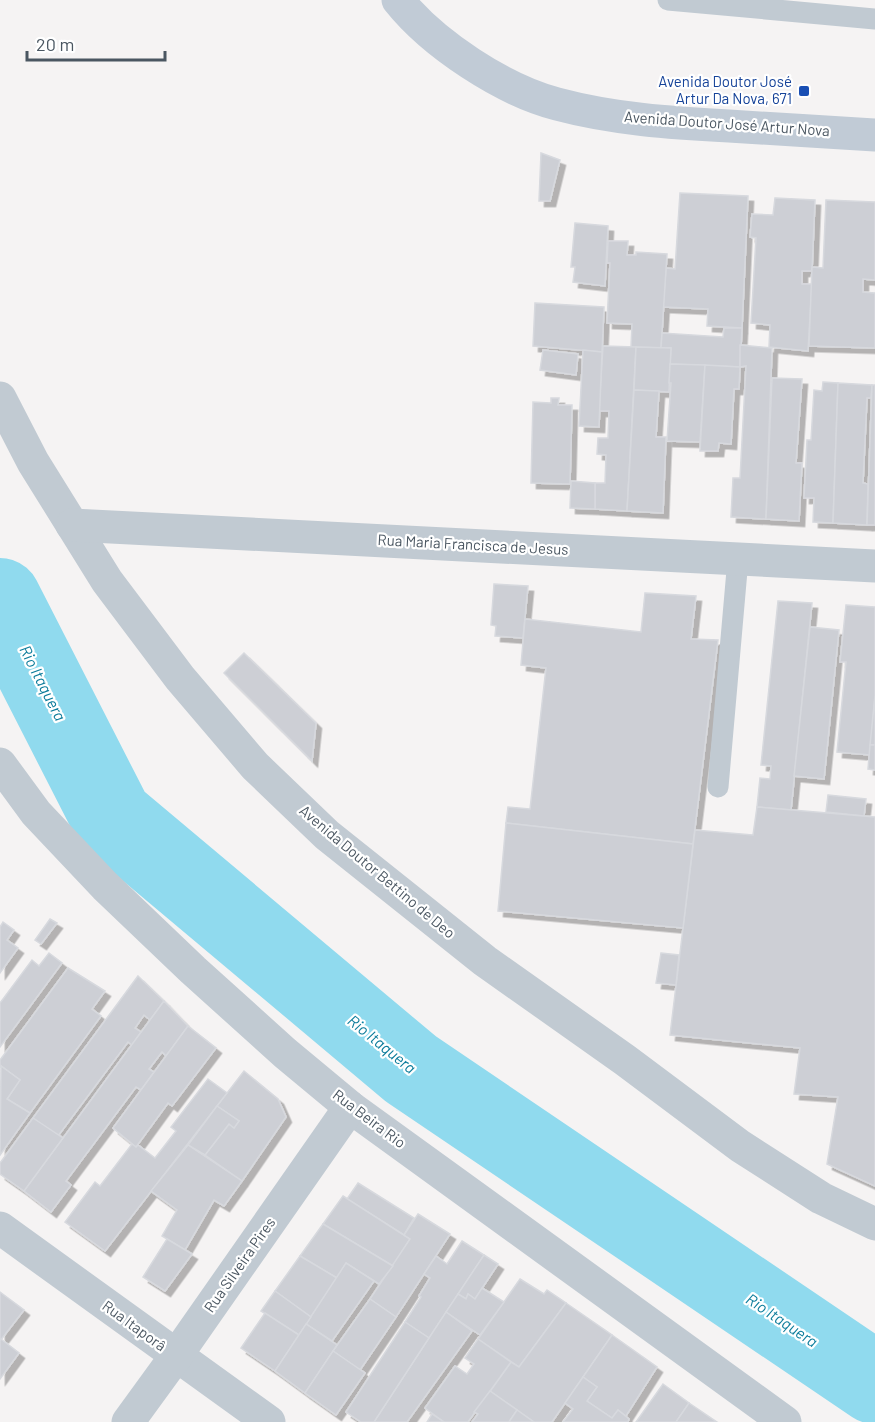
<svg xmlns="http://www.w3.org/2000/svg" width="875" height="1422" font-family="Barlow,sans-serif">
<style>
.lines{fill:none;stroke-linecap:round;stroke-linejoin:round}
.river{stroke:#90daee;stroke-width:82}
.building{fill:#cdcfd5;stroke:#d7d9de;stroke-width:1.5;filter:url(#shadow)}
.service{stroke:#c1cad2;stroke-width:21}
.minor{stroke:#c1cad2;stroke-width:33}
.secondary{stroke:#c1cbd6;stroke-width:33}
.transit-dot{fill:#1a4fb4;stroke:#fff;stroke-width:2}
.labels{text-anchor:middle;stroke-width:4.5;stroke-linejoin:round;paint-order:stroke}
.transit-label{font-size:15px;fill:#164399;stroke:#fff;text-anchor:end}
.street-label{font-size:15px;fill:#4a5661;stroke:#fff}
.water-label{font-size:16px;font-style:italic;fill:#0c7c9b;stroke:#fff}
</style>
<defs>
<filter id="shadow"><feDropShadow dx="5.5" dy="5.5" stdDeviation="0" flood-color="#0004"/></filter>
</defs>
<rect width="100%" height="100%" fill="#f5f3f3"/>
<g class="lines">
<!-- river -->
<path class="river" d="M0,599l112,219 299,251 464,314"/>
</g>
<!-- building -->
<g class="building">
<path d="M541,153l19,7 -10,41h-11z"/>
<path d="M680,193l68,3 -6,132 -35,-2 1,-17 -45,-2 3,-39 9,1z"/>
<path d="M775,198l40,2 -3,71h-10v13h10l-4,67 -39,-4 1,-22 -19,-2 5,-85 -6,-1 2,-23 21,1z"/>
<path d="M826,200l49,2v78l-12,-1v13l12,1v55l-66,-2 3,-79 11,1z"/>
<path d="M575,223l33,3 -3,60 -32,-4 2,-15h-4z"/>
<path d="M608,241h20l-1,14h9v-3l31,2 -6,94 -30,-1 1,-23 -25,-1 3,-60h-3z"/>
<path d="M535,303l69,4 -2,45 -69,-6z"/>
<path d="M724,328h18l-2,39 -70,-3 1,-16h-10l1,-15 61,4z"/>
<path d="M740,345l32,3 -6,171 -35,-2 2,-39h7l6,-112 -6,1z"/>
<path d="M603,346l33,1 -9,164 -32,-2v-26h10l1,-28 -9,-1 1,-16h10l1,-27h-10z"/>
<path d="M636,347l35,1 -2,44 -35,-2z"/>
<path d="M543,350l35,4 -2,21 -36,-5z"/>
<path d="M583,350l19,2 -3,75 -20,-1z"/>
<path d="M670,364l35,1 -5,77 -33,-1 4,-58h-2z"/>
<path d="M705,365l35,2 -1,22h-5l-3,55 -12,-1 -1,8h-18z"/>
<path d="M772,378l30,1 -6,84h6l-3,58 -33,-2z"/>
<path d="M823,382l15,1 -5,140 -20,-1 1,-24h-10l3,-58h4l3,-50 8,1z"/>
<path d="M838,383l34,2 -1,13h-4l-4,85 5,1 -1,41 -34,-2z"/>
<path d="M872,385h3v140h-8z"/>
<path d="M634,390l25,1 -3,46h10l-3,76 -36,-2z"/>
<path d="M551,398h8l-1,7h14l-2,79 -39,-1 2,-81 18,1z"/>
<path d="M571,481l24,2v26l-25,-1z"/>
<path d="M494,584l34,2 -5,52 -28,-2 1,-10 -5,-1z"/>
<path d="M645,593l51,3 -5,43 27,1 -25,204 -187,-21 2,-16 22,2 16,-141 -25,-3 4,-46 116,13z"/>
<path d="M778,601l34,2 -21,207 -34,-3 3,-29 10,1 1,-13 -10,-1z"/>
<path d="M846,605l29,2v89l-5,59 -33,-3 9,-90h-6z"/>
<path d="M810,627l29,3 -15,149 -30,-3z"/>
<path d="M244,653l72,70 -4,38 -88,-88z"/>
<path d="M875,696v49h-5z"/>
<path d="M870,745h5v25l-7,-1z"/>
<path d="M828,795l38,4 -2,17 -38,-4z"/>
<path d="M757,807l118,10v369l-48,-22 11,-67 -44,-3 6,-46 -130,-13 25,-205 58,5z"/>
<path d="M506,823l187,21 -10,84 -185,-17z"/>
<path d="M50,919l7,4 -16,21 -6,-4z"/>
<path d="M3,922l11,8 -7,10 11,8 -18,25v-46z"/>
<path d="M49,953l13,10 -62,84v-44l32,-43 7,6z"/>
<path d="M661,953l18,2 -3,30 -20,-2z"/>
<path d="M68,968l37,23 -13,18 9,7 -71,97 -23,-14 13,-19 -19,-14 -1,2v-8z"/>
<path d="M138,976l26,25 -14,19 -6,-5 -9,13 6,4 -9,13 -4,-3 -70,94 -25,-18z"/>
<path d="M164,1001l24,25 -22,30 -4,-4 -13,17 5,3 -13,18 -5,-3 -70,94 5,4 -20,27 -27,-21z"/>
<path d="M188,1026l28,22 -44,58 -4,-3 -32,44 -23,-19z"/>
<path d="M1,1066l19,14 -13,19 23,14 -30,42z"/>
<path d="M244,1071l34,28 8,18 -44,64 -37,-26 24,-31 5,4 5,-7 -22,-15z"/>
<path d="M208,1079l19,14 -122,158 -40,-29 30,-40 5,4 32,-42 4,3 2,-2 17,13 21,-27 -5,-4z"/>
<path d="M217,1106l22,15 -5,7 -5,-4 -24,31 -17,-10z"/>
<path d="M33,1118l30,20 -39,53 -24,-17v-11z"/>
<path d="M188,1145l54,36 -18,25 -10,-6 -29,50 -23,-14 15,-26 -26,-19z"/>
<path d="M358,1183l56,35 -10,17 -57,-36z"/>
<path d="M343,1196l67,43 -17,27 -70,-42z"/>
<path d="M418,1214l32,20 -54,83 -26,-18 40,-60 -6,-4z"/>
<path d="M323,1224l70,42 -14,18 -33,-21 -9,15 -37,-22z"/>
<path d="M167,1239l25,15 -27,37 -22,-14z"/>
<path d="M462,1241l22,14 -55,83 -24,-16 16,-25 -2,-1 11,-18 -6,-4 12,-18 11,8z"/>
<path d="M484,1255l14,9 -23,35 -7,-5 -2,5 -8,-5z"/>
<path d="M300,1256l37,22 -26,39 -36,-26z"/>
<path d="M346,1263l28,18 -42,60 -26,-17z"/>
<path d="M520,1279l24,15 3,-4 19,13 -47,64 -41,-28z"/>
<path d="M482,1288l22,14 -24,33 -34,-23 12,-18 8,5 2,-5 7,5z"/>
<path d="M275,1291l36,26 -12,18 -38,-24z"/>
<path d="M0,1292l24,18 -24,31z"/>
<path d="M370,1299l26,18 -36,53 -27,-19z"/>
<path d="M566,1303l46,32 -60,87h-18l-44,-31 21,-29 8,5z"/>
<path d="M446,1312l26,19 -65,91h-33z"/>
<path d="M265,1313l34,22 -24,36 -34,-23z"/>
<path d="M405,1322l24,16 -55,84h-13l-15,-10z"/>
<path d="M306,1324l31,21 -32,48 -30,-22z"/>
<path d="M612,1335l45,32 -31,49 -8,-6 -6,8 -25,-17 10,-14 -14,-10z"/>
<path d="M1,1339l18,14 -19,26v-38z"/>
<path d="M478,1339l33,23 -43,60h-24l-19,-14 30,-42 12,8 7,-10 -9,-6z"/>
<path d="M333,1351l32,22 -29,42 -31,-22z"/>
<path d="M583,1377l14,10 -10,14 25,17 6,-8 11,9 -1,3h-65l10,-13 -8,-6z"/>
<path d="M663,1384l26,19 -13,19h-40z"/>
<path d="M490,1391l27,19 -8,12h-37l6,-8 -4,-2z"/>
<path d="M689,1403l28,19h-41z"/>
<path d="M517,1410l17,12h-25z"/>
<path d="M432,1414l12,8h-17z"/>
</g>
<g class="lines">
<!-- service -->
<g class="service">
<path d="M668,0l207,19"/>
<path d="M718,787l20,-228"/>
</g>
<!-- minor -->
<g class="minor">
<path d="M0,398l33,64 74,119 73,97 75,88 72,69 158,126 140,99 115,86 81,52 54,26"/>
<path d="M72,525l803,41"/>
<path d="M0,764l36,49 69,73 88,84 92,83 65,54 435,315"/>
<path d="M0,1228l269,194"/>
<path d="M128,1422l48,-66 174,-249"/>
</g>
<!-- secondary -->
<path class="secondary" d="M398,0c35,44 105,90 159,104 56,15 114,19 172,22 49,3 97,6 146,9"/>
</g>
<!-- markers -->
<rect class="transit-dot" x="798" y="85" width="12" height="12" rx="3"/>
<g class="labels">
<!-- transit labels -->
<g class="transit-label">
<text x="792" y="87">Avenida Doutor José<tspan x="792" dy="17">Artur Da Nova, 671</tspan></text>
</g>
<!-- street labels -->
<g class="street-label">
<text transform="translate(727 124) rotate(4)" y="5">Avenida Doutor José Artur Nova</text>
<text transform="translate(473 545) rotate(3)" y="5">Rua Maria Francisca de Jesus</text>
<text transform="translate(377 872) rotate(40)" y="5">Avenida Doutor Bettino de Deo</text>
<text transform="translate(369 1119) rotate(37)" y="5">Rua Beira Rio</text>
<text transform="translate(240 1265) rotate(-55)" y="5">Rua Silveira Pires</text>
<text transform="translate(134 1326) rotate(36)" y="5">Rua Itaporâ</text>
</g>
<!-- water labels -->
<g class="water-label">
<text transform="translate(43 683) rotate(63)" y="6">Rio Itaquera</text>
<text transform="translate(382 1044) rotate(39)" y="6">Rio Itaquera</text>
<text transform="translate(782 1320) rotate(34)" y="6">Rio Itaquera</text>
</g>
</g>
<!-- scale -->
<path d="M27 51v9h138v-9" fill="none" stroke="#4a5661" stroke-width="3"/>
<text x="36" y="51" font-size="18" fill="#4a5661" stroke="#ffffff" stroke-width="4.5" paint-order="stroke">20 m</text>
</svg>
